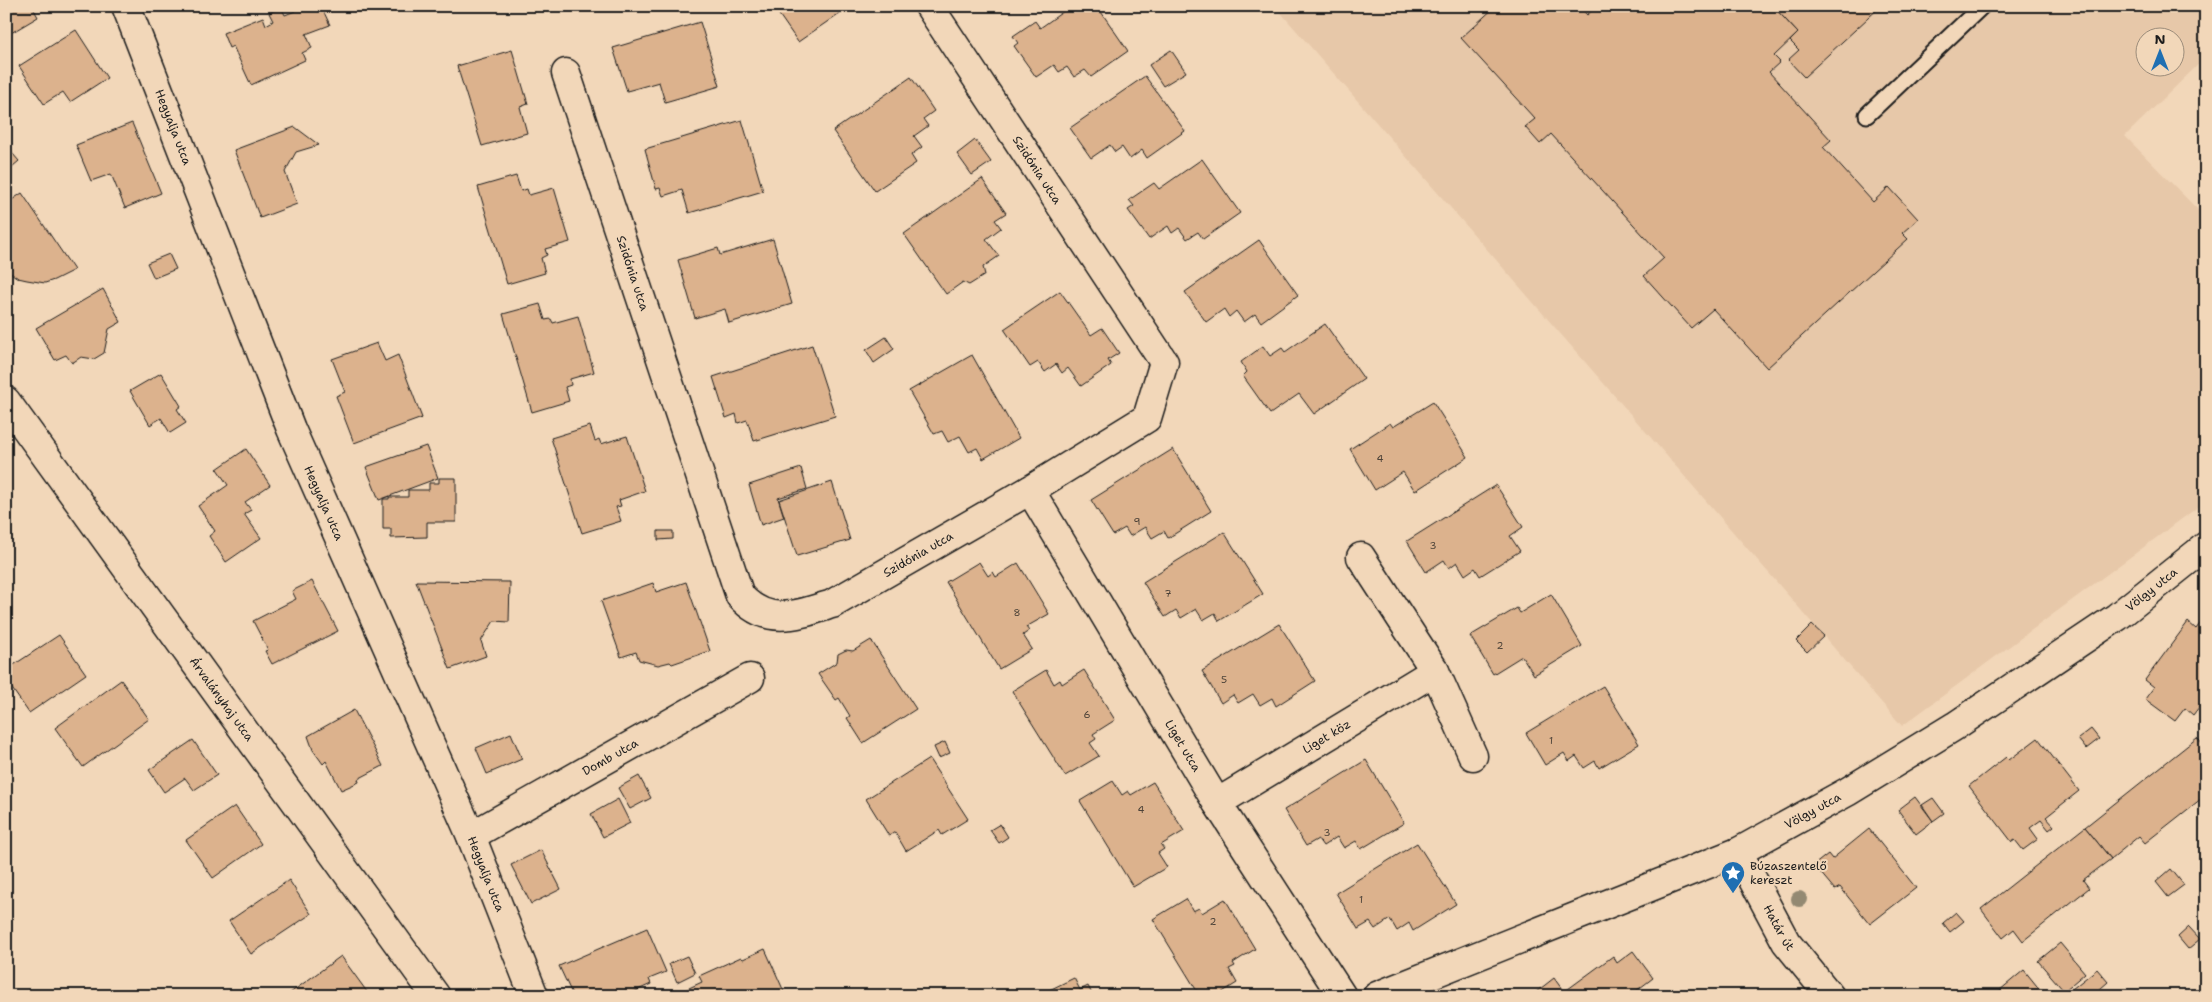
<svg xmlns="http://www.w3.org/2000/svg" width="2212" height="1002" font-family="'Shantell Sans',sans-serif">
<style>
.built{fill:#e7c8a9;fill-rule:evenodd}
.building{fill:#dcb28d;stroke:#1c1c1c}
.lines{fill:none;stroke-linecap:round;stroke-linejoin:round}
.lane-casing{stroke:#1c1c1c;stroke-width:19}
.street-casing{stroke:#1c1c1c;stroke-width:31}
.secondary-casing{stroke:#1c1c1c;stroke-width:31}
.lane{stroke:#f2d7b9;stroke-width:15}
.street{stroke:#f2d7b9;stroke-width:28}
.secondary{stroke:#f2d7b9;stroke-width:28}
.tree{fill:#938972}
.labels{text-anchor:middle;stroke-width:4;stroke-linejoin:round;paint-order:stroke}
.number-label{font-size:10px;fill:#4c4238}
.street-label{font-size:12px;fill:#1c1c1c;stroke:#f2d7b9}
.poi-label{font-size:12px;fill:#1c1c1c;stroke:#f2d7b9;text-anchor:start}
</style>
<rect width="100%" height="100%" fill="#f2d7b9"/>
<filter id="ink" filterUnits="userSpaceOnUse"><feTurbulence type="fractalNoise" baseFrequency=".02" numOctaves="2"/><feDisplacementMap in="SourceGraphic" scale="10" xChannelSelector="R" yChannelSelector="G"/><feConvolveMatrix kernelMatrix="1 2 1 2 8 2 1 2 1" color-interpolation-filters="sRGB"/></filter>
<g filter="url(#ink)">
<!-- built -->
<path class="built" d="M1275,6h931v51l-81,79 81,82v283l-304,225zM2144,38h30v30h-30z"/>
<!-- building -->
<g class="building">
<path d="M16,6h16l6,11 -32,19v-24z"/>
<path d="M293,6h28l9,19 -24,9 6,14 -10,5 3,7 -54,25 -18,-39 -4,2 -6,-15 40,-16 3,8 7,-4 -4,-8 12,-6 4,8 10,-4z"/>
<path d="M773,6h77l-52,36z"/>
<path d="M1071,6h26l31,45 -37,26 -6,-7 -11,7 -7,-10 -8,5 -5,-7 -18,12 -22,-31 4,-3 -5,-7 22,-15 5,7z"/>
<path d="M1496,6h45l5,6 6,-6h27l8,9 10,-9h176l25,27 -24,23 6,6 -11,10 62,68 -8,7 50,55 16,-15 29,32 -16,14 6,6 -141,129 -54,-59 -22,19 -47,-52 20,-18 -113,-124 -11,10 -15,-17 10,-8 -74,-81z"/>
<path d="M1773,6h108l-77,71 -16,-17 11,-10 -9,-9 8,-8z"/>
<path d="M700,22l20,64 -55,16 -6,-20 -32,9 -14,-43z"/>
<path d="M76,30l31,48 -37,24 -7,-10 -19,12 -25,-38z"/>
<path d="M512,50l16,54 -8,3 7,26 -45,13 -25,-80z"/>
<path d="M1171,50l15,22 -23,14 -14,-21z"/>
<path d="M1145,76l40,55 -38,27 -5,-8 -12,9 -8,-12 -7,5 -5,-7 -19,13 -21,-30z"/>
<path d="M911,77l23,34 -11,8 5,7 -14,10 8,11 -11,8 5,8 -41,28 -42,-60z"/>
<path d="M742,120l21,71 -74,22 -7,-23 -19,6 -3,-8 -4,1 -11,-40z"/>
<path d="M132,123l29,70 -36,15 -14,-34 -20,7 -15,-36z"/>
<path d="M295,127l24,18 -23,7 -11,20 12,32 -37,14 -26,-68z"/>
<path d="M975,140l16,22 -19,13 -15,-21z"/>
<path d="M6,146l13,15 -13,11z"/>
<path d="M1202,159l38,54 -37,26 -5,-7 -11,7 -8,-11 -7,5 -4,-7 -19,13 -21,-29 6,-4 -5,-6 25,-17 5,6z"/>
<path d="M516,176l5,15 6,-2 2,6 25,-7 16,54 -25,7 2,6 -6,3 4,15 -38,11 -29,-97z"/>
<path d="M982,179l24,34 -11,7 6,8 -15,11 13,17 -16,11 2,8 -16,10 -6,-3 -17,12 -42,-60z"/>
<path d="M22,193l52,77 -20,10 -9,3 -18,-3 -9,-2 -12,-8v-66z"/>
<path d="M773,239l19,65 -63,19 -4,-14 -30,9 -17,-58 40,-12 2,7z"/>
<path d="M1259,240l39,55 -37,27 -6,-8 -11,8 -8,-11 -7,6 -5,-8 -18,13 -21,-30z"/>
<path d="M169,254l7,15 -22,9 -7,-15z"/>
<path d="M103,289l18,33 -12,7 -5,24 -10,6 -13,-2 -9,6 -6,-8 -11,5 -19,-32z"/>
<path d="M1060,291l31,44 11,-7 17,25 -11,7 3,5 -30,21 -13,-18 -6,5 -6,-9 -11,8 -7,-10 -8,5 -26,-38z"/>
<path d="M540,304l5,16 6,-1 2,4 25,-7 16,56 -24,7 1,6 -6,2 4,14 -37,11 -29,-98z"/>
<path d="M1325,324l39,55 -50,35 -15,-20 -29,20 -27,-38 4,-4 -6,-10 22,-16 7,10 12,-8 3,4z"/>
<path d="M886,337l8,12 -20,14 -8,-13z"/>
<path d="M377,343l8,18 13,-6 24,63 -68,25 -18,-47 9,-4 -13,-33z"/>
<path d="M812,345l23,71 -81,25 -7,-21 -9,3 -2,-9 -10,4 -13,-41z"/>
<path d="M972,355l47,83 -36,21 -6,-11 -8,4 -9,-16 -12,6 -6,-11 -8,3 -25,-43z"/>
<path d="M161,373l20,33 -4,3 9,14 -16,10 -9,-15 -11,7 -20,-34z"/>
<path d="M1433,402l35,55 -53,34 -12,-19 -28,18 -25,-41 40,-26 3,4z"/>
<path d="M590,426l5,15 4,-2 2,5 26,-8 18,55 -26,9 2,6 -5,1 5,14 -39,12 -31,-95z"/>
<path d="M426,446l12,32 -59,22 -13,-33z"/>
<path d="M246,449l24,36 -25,17 6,8 -7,4 17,24 -35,24 -17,-26 6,-5 -17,-25 30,-21 -11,-16z"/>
<path d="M1173,449l38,62 -43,27 -4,-7 -12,7 -7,-11 -15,9 -5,-8 -12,7 -22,-35z"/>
<path d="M801,468l6,21 -29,9 6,19 -23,8 -12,-40z"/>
<path d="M439,478h17v44h-29v15l-36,1v-9h-8v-30h6v-2h19v-7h21v-7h10z"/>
<path d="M832,482l18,58 -53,16 -18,-56z"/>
<path d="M1496,485l27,42 -13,9 10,15 -40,25 -5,-8 -10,7 -8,-13 -8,6 -5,-8 -18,12 -19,-31z"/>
<path d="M658,531h15v8l-15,1z"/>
<path d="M1224,532l39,62 -44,27 -4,-8 -12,7 -7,-11 -15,9 -5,-8 -11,7 -22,-35z"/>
<path d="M979,562l9,14 5,-4 3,5 22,-14 31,51 -23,13 3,4 -6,4 9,14 -33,20 -53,-87z"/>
<path d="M312,581l26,50 -66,33 -7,-13 3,-1 -15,-29 43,-22 -4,-8z"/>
<path d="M416,581l94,1 -1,40 -15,-1 -13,20 5,15 -36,13z"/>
<path d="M686,582l24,69 -38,13 -2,-2 -12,3 -19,-5 -3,-8 -15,5 -20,-56 52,-18 3,9z"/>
<path d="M1551,594l31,52 -48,29 -12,-19 -29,18 -23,-38 47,-28 3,5z"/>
<path d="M2206,616v82l-13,17 -8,-7 -10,13 -30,-22 9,-12 -9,-7 43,-58 8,7z"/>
<path d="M1279,624l36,57 -39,25 -4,-8 -12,7 -7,-11 -15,9 -5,-8 -12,8 -19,-32z"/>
<path d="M1812,625l12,11 -17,16 -11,-11z"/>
<path d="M59,635l27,39 -57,39 -23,-33v-10z"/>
<path d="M871,640l45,69 -53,34 -16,-25 3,-2 -11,-18 -3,2 -18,-26 19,-12 1,-8 8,-4 7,1z"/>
<path d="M1046,670l8,14 6,-4 2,4 22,-14 31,50 -22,14 3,5 -6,4 9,13 -34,20 -53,-85z"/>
<path d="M121,680l28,39 -66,48 -28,-39z"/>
<path d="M1603,686l36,58 -40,24 -4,-7 -11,7 -8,-12 -7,5 -5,-8 -19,12 -19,-32z"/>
<path d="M354,710l29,56 -25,13 1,3 -18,8 -15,-29 -3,3 -10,-14 -5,-14z"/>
<path d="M2091,729l8,10 -13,10 -8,-10z"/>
<path d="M511,733l11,26 -35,15 -11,-26z"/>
<path d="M2038,738l41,53 -33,26 8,9 -5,4 -8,-10 -11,8 8,11 -15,11 -8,-10 -3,2 -43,-56 37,-29 3,3z"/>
<path d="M2197,738l9,10v47l-61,48 -6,-7 -28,23 -26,-32z"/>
<path d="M193,740l24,35 -23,15 -9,-12 -21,14 -15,-22z"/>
<path d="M945,742l5,11 -11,5 -5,-11z"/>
<path d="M929,759l39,60 -26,16 -3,-5 -33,21 -11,-19 -6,4 -23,-37z"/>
<path d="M1366,760l38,63 -43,26 -5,-8 -12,7 -7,-11 -14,9 -5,-7 -12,7 -22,-36z"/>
<path d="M639,776l12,22 -21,11 -12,-21z"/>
<path d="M1113,781l9,14 6,-4 3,4 22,-13 31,49 -23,14 3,4 -6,4 9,14 -34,20 -53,-86z"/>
<path d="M1915,797l18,24 -17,13 -18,-24z"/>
<path d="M1933,798l11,15 -11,8 -11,-16z"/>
<path d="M618,799l12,24 -27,14 -12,-23z"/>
<path d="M235,806l26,38 -48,34 -27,-38z"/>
<path d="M1000,824l8,13 -9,6 -9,-13z"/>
<path d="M2085,827l26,32 -28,21 6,8 -66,53 -9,-12 -11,9 -22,-29z"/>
<path d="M1869,829l47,59 -46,36 -30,-37 -5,3 -21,-25 14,-11 4,5z"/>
<path d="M1417,843l39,61 -43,27 -4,-8 -12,8 -7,-12 -15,10 -5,-7 -12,7 -22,-36z"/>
<path d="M541,850l20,39 -30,15 -20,-39z"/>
<path d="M2171,869l13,16 -16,12 -12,-15z"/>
<path d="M289,880l22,34 -60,40 -22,-33z"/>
<path d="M1186,899l7,12 6,-3 3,5 23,-14 30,50 -22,14 2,3 -6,3 8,14 -21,13h-16l-47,-77z"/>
<path d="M1956,912l8,9 -14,11 -7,-9z"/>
<path d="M2189,927l11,12 -12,10 -10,-12z"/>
<path d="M647,928l19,44 -17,7 2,5 -26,12h-52l-14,-30z"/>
<path d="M2060,943l25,30 -21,18 -26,-30z"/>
<path d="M765,949l21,47h-109l-1,-2 26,-12 -3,-6 42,-19 2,2z"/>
<path d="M1633,951l20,27 -17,13 2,5h-107l23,-18 10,14 49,-36 4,7z"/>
<path d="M341,956l29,40h-84z"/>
<path d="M687,956l8,17 -18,9 -8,-18z"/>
<path d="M2097,969l11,13 -16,14h-23l-2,-3z"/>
<path d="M2024,970l21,26h-52z"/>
<path d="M1074,978l6,12 8,-4 5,10h-56z"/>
</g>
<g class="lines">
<!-- lane casing -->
<g class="lane-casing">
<path id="lane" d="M1867,115l115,-109"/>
</g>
<!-- street casing -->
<g class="street-casing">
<g id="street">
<path id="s1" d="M126,6l165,423 180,407 63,160"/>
<path id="s2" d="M566,73l174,523c28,31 57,19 92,8l198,-114 117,-72 17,-56 -235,-356"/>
<path id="s3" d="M6,401l430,595"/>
<path id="s4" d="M1030,490l187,313 125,193"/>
<path d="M1361,557l74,114 38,85"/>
<path id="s5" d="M1217,803l218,-132"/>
<path id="s6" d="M471,836l279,-158"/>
<path id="s7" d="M1738,852l48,90 44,54"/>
</g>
</g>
<!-- secondary casing -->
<g class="secondary-casing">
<g id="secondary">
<path id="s8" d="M1377,996l361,-144 109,-60 108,-66 162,-109 89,-71"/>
</g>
</g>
<!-- lane -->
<use href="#lane" class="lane"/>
<!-- street -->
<use href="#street" class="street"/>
<!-- secondary -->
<use href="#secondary" class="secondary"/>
</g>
<!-- trees -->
<circle class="tree" cx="1799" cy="899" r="8"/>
</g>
<!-- icons -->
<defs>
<g id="sight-pin" transform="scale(1.25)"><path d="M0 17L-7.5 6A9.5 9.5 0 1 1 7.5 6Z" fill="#1f6fb2" stroke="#f2d7b9"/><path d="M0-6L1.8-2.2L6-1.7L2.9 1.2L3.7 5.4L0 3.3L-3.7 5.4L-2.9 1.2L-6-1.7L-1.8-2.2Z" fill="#fff"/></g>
</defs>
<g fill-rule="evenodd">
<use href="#sight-pin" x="1733" y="873"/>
</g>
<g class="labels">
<!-- number labels -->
<g class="number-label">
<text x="1380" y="462">4</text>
<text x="1137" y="525">9</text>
<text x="1433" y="549">3</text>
<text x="1168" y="597">7</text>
<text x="1017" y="616">8</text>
<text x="1500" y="649">2</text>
<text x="1224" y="683">5</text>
<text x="1087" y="718">6</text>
<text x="1551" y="744">1</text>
<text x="1141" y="813">4</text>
<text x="1327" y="836">3</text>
<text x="1361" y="903">1</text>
<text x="1213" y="925">2</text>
</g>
<!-- street labels -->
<g class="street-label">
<text dy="4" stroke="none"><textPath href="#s1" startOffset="130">Hegyalja utca</textPath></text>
<text transform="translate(1037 170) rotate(57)" y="4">Szidónia utca</text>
<text dy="4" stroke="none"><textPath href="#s2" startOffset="211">Szidónia utca</textPath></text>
<text dy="4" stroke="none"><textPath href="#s1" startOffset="535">Hegyalja utca</textPath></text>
<text dy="4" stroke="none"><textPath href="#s2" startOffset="750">Szidónia utca</textPath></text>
<text dy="4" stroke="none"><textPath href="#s8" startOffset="879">Völgy utca</textPath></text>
<text dy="4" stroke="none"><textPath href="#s3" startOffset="368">Árvalányhaj utca</textPath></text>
<text dy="4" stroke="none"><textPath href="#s5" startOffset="128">Liget köz</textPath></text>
<text dy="4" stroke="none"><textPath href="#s4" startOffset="298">Liget utca</textPath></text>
<text dy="4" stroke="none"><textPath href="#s6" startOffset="160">Domb utca</textPath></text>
<text dy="4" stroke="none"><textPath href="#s8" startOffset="474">Völgy utca</textPath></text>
<text dy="4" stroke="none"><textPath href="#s1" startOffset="940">Hegyalja utca</textPath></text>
<text dy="4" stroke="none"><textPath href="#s7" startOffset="86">Határ út</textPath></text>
</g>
<!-- poi labels -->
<g class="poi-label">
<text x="1750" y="870">Búzaszentelő<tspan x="1750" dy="14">kereszt</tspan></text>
</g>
</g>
<!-- margin -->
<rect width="2212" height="1002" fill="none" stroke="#f2d7b9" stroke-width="25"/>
<rect x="12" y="12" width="2187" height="977" fill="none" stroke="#1c1c1c" stroke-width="2" filter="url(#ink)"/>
<!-- north arrow -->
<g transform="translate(2160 52)"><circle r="24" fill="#f2d7b9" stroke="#9c8c7a"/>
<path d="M0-4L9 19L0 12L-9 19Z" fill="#1f6fb2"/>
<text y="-8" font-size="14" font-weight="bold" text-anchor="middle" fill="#1c1c1c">N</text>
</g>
</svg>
